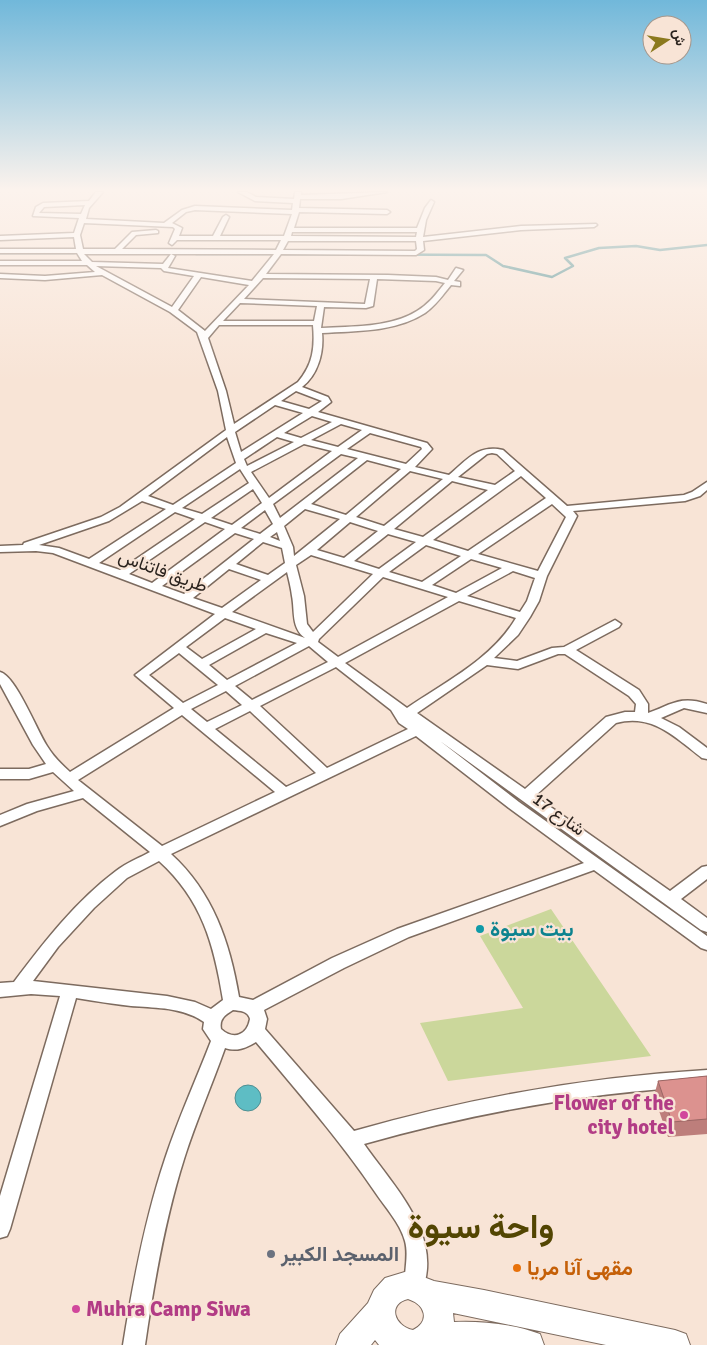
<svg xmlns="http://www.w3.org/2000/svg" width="707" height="1345" font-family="Signika,Vazirmatn,sans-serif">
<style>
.green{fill:#cbd79b}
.water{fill:#5ebdc4;stroke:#4f8f92}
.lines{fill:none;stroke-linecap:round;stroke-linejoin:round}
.stream{stroke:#4f8f92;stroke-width:2.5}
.street-casing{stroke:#7d6b5f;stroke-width:3}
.secondary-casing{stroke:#7d6b5f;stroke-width:2}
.street{fill:#fff;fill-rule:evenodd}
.secondary{fill:#fff;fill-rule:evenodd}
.wall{fill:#bd7e7b}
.building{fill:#dc928f;stroke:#9a6664}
.culture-dot{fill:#0f9aa8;stroke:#f8e4d6;stroke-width:2}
.hotel-dot{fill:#d1479c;stroke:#f8e4d6;stroke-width:2}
.worship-dot{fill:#6b7280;stroke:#f8e4d6;stroke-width:2}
.food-dot{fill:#e8710a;stroke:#f8e4d6;stroke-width:2}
.labels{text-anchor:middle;stroke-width:4.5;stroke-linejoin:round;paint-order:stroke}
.street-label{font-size:18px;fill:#2b231e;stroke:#f8e4d6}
.near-culture-label{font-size:21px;font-weight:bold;fill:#0d838f;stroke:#f8e4d6;text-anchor:start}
.near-hotel-label{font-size:21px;font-weight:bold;fill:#b23c85;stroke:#f8e4d6;text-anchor:end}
.near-worship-label{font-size:21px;font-weight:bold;fill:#5b616d;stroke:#f8e4d6;text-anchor:start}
.near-food-label{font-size:21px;font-weight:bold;fill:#c56008;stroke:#f8e4d6;text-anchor:start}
.near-town-label{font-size:34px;font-weight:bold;fill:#524502;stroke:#f8e4d6}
</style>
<rect width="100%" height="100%" fill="#f8e4d6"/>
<!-- green -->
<path class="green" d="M551,909l100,147 -203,25 -28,-58 103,-15 -43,-72z"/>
<!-- water -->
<circle class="water" cx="248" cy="1098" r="13"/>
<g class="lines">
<!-- stream -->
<g class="stream">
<path d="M0,253h74"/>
<path d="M196,254h75"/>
<path d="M284,254l202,1 17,11 49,11 21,-11 -8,-8 34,-10 37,-2 24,4 47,-5"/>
</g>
<!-- street casing -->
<g class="street-casing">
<path id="street" d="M96,192h7l-14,16 -3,11 78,4 18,-13 13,-4 97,4 1,-7 -38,-2 -17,-9h9l9,5 38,2 1,-7h6v3l86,-3 -46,7h-41l-1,9 88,2 3,2 -3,2 -88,-2 -5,16h123l8,-20 6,-8 3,2 -8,18 -3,17 98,-11 75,-2 1,1 -3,2 -73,3 -98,11 1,9 -8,5 -135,-1 -15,20 122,1 48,2 12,3 8,-12 7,2 -9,11 6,1v4l-9,-1c-8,10 -16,21 -26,28 -29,19 -70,18 -103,20 2,19 -4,42 -20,54l26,10 3,5 -13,10 109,31 5,6 -17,18 34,8c18,-15 29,-31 54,-25l64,56 117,-11 8,-3 15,-10v8l-7,6 -15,5 -112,10 4,5 -30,60 -8,25 -9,16 -12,18 -24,23 23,3 35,-13 12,-1 51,-27 6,4 -2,3 -43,23 63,40 9,14v9c23,-8 32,-18 59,-9v9l-23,-5 -23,10 18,9 28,21v11l-5,-1c-27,-21 -50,-45 -86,-35l-81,73 135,95 32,-24 5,-1v13l-26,20 26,19v14l-6,-2 -261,-189 79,61 188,134v14l-6,-2 -107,-78 -185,67 -65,31 -80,42 3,9 -2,10 89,102c116,-33 232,-54 353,-61v16c-117,6 -230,26 -343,58 30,43 81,93 57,149l-7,3 -7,-3c-6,-14 3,-34 -2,-52 -5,-18 -20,-34 -30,-49 -36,-53 -78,-101 -119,-150 -10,6 -19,10 -31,6 -13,37 -29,73 -41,111 -19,60 -30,123 -39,186h-22c10,-63 22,-126 42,-186 13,-40 31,-79 46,-118l-8,-12 1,-7c-21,-15 -49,-14 -73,-16 -18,-2 -36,-5 -55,-8l-66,231 -3,7 -7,2v-42l60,-200 -29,-2 -31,3v-14l14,-1c30,-40 62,-81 102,-111 10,-8 23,-13 34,-19l-67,-54 -46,13 -37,15v-11l27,-11 47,-13 -21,-19 -24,7h-29v-10h29l17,-5 -13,-19 -33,-61v-12c16,4 37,59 47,74 6,10 14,18 23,26l104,-64 -39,-33 80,-61 -162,-61 -17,-2 -36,1v-6l23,-1 1,-2 77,-26 19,-10 106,-77 -8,-39 -21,-59 -27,-20 -68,-37 -57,5 -45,-2v-4l45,2 50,-4 -8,-7h-87v-4h82l-5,-8h-77v-4h76l-2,-12 -74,3v-4l74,-3 5,-15 -46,-2 3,-9 7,-4 46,-2zM85,205l-4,9 -42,-1 5,-6zM195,210l97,4 -8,22h-64l9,-19 -3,-2 -3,2 -10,19h-34l3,-8 -10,-5 14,-11zM84,223l89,4 2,2 -6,14 3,2 5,-5h104l-5,10 -154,-1 14,-14 22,-2v-2l-2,-1 -24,2 -17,17h-32l-3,-14zM292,232h125l-1,5 -125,-1zM288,241h128l1,8 -2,2 -132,-1zM84,254h87l-8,10 -71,-2zM171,254h103l-22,27 -84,-13 7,-12zM96,266l65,2 3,3 30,5 -22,31zM201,277l48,8 -44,46 -27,-21zM263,278l107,1 -5,25 -121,-5zM377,279l59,2 9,2c-8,10 -16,21 -28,28 -27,17 -65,15 -96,17l3,-21 42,1 7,-2zM240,303l77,3 -3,15h-91zM219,325h94c2,23 0,39 -15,57l-64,42 -8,-33 -18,-53zM296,391l26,10 -13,8 -28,-8zM275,405l28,8 -62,39 -6,-20zM312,416l20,6 -31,16 -17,-5zM341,424l21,6 -24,17 -27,-7zM370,433l51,14 1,2 -16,15 -59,-15zM227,437l9,26 -63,42 -25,-9zM277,437l17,5 -47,24 -3,-7zM304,444l28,7 -63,47 -18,-26zM492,453l5,1 18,17 -20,14 -37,-8 29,-23zM341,454l17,4 -78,60 -7,-14zM367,460l34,9 -55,46 -35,-11zM240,469l9,14 -47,31 -20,-6zM410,471l33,8 -59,47 -28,-9zM521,476l25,22 -78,53 -35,-11zM452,481l36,9 -65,47 -29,-8zM253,489l9,14 -30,22 -21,-7zM142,501l24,8 -77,50 -30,-11 -20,-3 70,-24zM552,504l14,13 -28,54 -60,-17zM305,509l35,10 -46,37 -1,-9 -9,-21zM265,510l8,14 -13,10 -19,-6zM175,512l20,7 -75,51 -21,-7zM205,522l20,7 -73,54 -23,-9zM350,522l28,9 -34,27 -27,-8zM277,532l3,9 -10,-4zM235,533l19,6 -70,55 -22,-8zM388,534l28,8 -37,27 -25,-8zM263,542l19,6 3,15 -17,12 -32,-11zM426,545l35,11 -39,26 -33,-10zM311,555l62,19 -60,58 -6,-8 -3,-28 -8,-31zM471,559l31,9 -46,25 -24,-8zM229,569l32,11 -39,28 -29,-10zM513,571l22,7 -8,23 -7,11 -53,-16zM287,572c2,8 4,16 5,24 3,15 -1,32 13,42l-73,-26zM383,577l65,20 -110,60 -20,-15 1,-3zM459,601l57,17c-24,41 -71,64 -109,90l-62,-45zM225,618l31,11 -54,30 -16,-12zM266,633l31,10 -70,37 -18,-15zM309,646l19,16 -76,38 -17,-14zM179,653l39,32 -35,18 -34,-28zM558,654h7l64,42 7,8 -1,8h-10l-19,5 -81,72 -108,-76 70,-48 31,4zM336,667l55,43 8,13 9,6 -81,39 -67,-62zM226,691l16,14 -35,17 -16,-13zM250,711l66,62 -30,14 -71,-58zM182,715l93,77 -113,54 -84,-66zM416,736l93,72 75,55 -187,66 -65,29 -79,42 -14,-3c-9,-54 -26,-105 -68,-143zM159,861c43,39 55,83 64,139l-12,9 -16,-7 -28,-6 -134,-15 25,-34 36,-39 33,-30zM233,1010c8,1 15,1 17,9 -3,17 -17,21 -29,10 -2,-10 4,-14 12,-19z"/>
</g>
<!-- secondary casing -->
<g class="secondary-casing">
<path id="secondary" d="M408,1271l26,10 50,9 191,40 11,4 4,11h-84l-153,-32 1,9c27,-1 60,2 86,12l4,11h-165l-4,-5 -4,5h-35l4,-11 28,-31 6,-13 11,-12zM408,1299c18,6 22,22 5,31 -19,-4 -26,-26 -5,-31z"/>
</g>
<!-- street -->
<use href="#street" class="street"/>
<!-- secondary -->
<use href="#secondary" class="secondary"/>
</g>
<!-- wall -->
<path class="wall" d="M707,1076v58l-39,3 -14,-41 4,-15z"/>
<!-- building -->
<path class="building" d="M707,1076v43l-35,3 -14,-41z"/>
<!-- sky -->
<linearGradient id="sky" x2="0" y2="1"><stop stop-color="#71b8da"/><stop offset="0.5" stop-color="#fcf3ed"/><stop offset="1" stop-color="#fcf3ed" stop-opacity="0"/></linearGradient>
<rect width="707" height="381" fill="url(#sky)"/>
<!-- markers -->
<circle class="culture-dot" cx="480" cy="929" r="5"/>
<g class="hotel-dot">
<circle cx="684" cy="1115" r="5"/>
<circle cx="76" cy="1309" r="5"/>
</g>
<circle class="worship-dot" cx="271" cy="1254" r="5"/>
<circle class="food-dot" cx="517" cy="1268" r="5"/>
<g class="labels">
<!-- street labels -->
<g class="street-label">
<text transform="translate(163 571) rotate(20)" y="6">طريق فاتناس</text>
<text transform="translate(559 814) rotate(36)" y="6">شارع 17</text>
</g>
<!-- near-culture labels -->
<g class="near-culture-label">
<text x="490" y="936">بيت سيوة</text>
</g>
<!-- near-hotel labels -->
<g class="near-hotel-label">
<text x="674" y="1110">Flower of the<tspan x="674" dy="24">city hotel</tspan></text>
<text x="86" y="1316" text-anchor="start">Muhra Camp Siwa</text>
</g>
<!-- near-worship labels -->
<g class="near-worship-label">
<text x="281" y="1261">المسجد الكبير</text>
</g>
<!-- near-food labels -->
<g class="near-food-label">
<text x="527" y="1275">مقهى آنا مريا</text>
</g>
<!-- near-town labels -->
<g class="near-town-label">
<text x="481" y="1238">واحة سيوة</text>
</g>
</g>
<!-- north arrow -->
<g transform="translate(667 40) rotate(78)"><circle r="24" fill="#f8e4d6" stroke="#a6978c"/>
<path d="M0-4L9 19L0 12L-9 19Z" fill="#8b791e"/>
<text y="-8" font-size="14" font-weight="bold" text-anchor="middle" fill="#2b231e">ش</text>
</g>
</svg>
